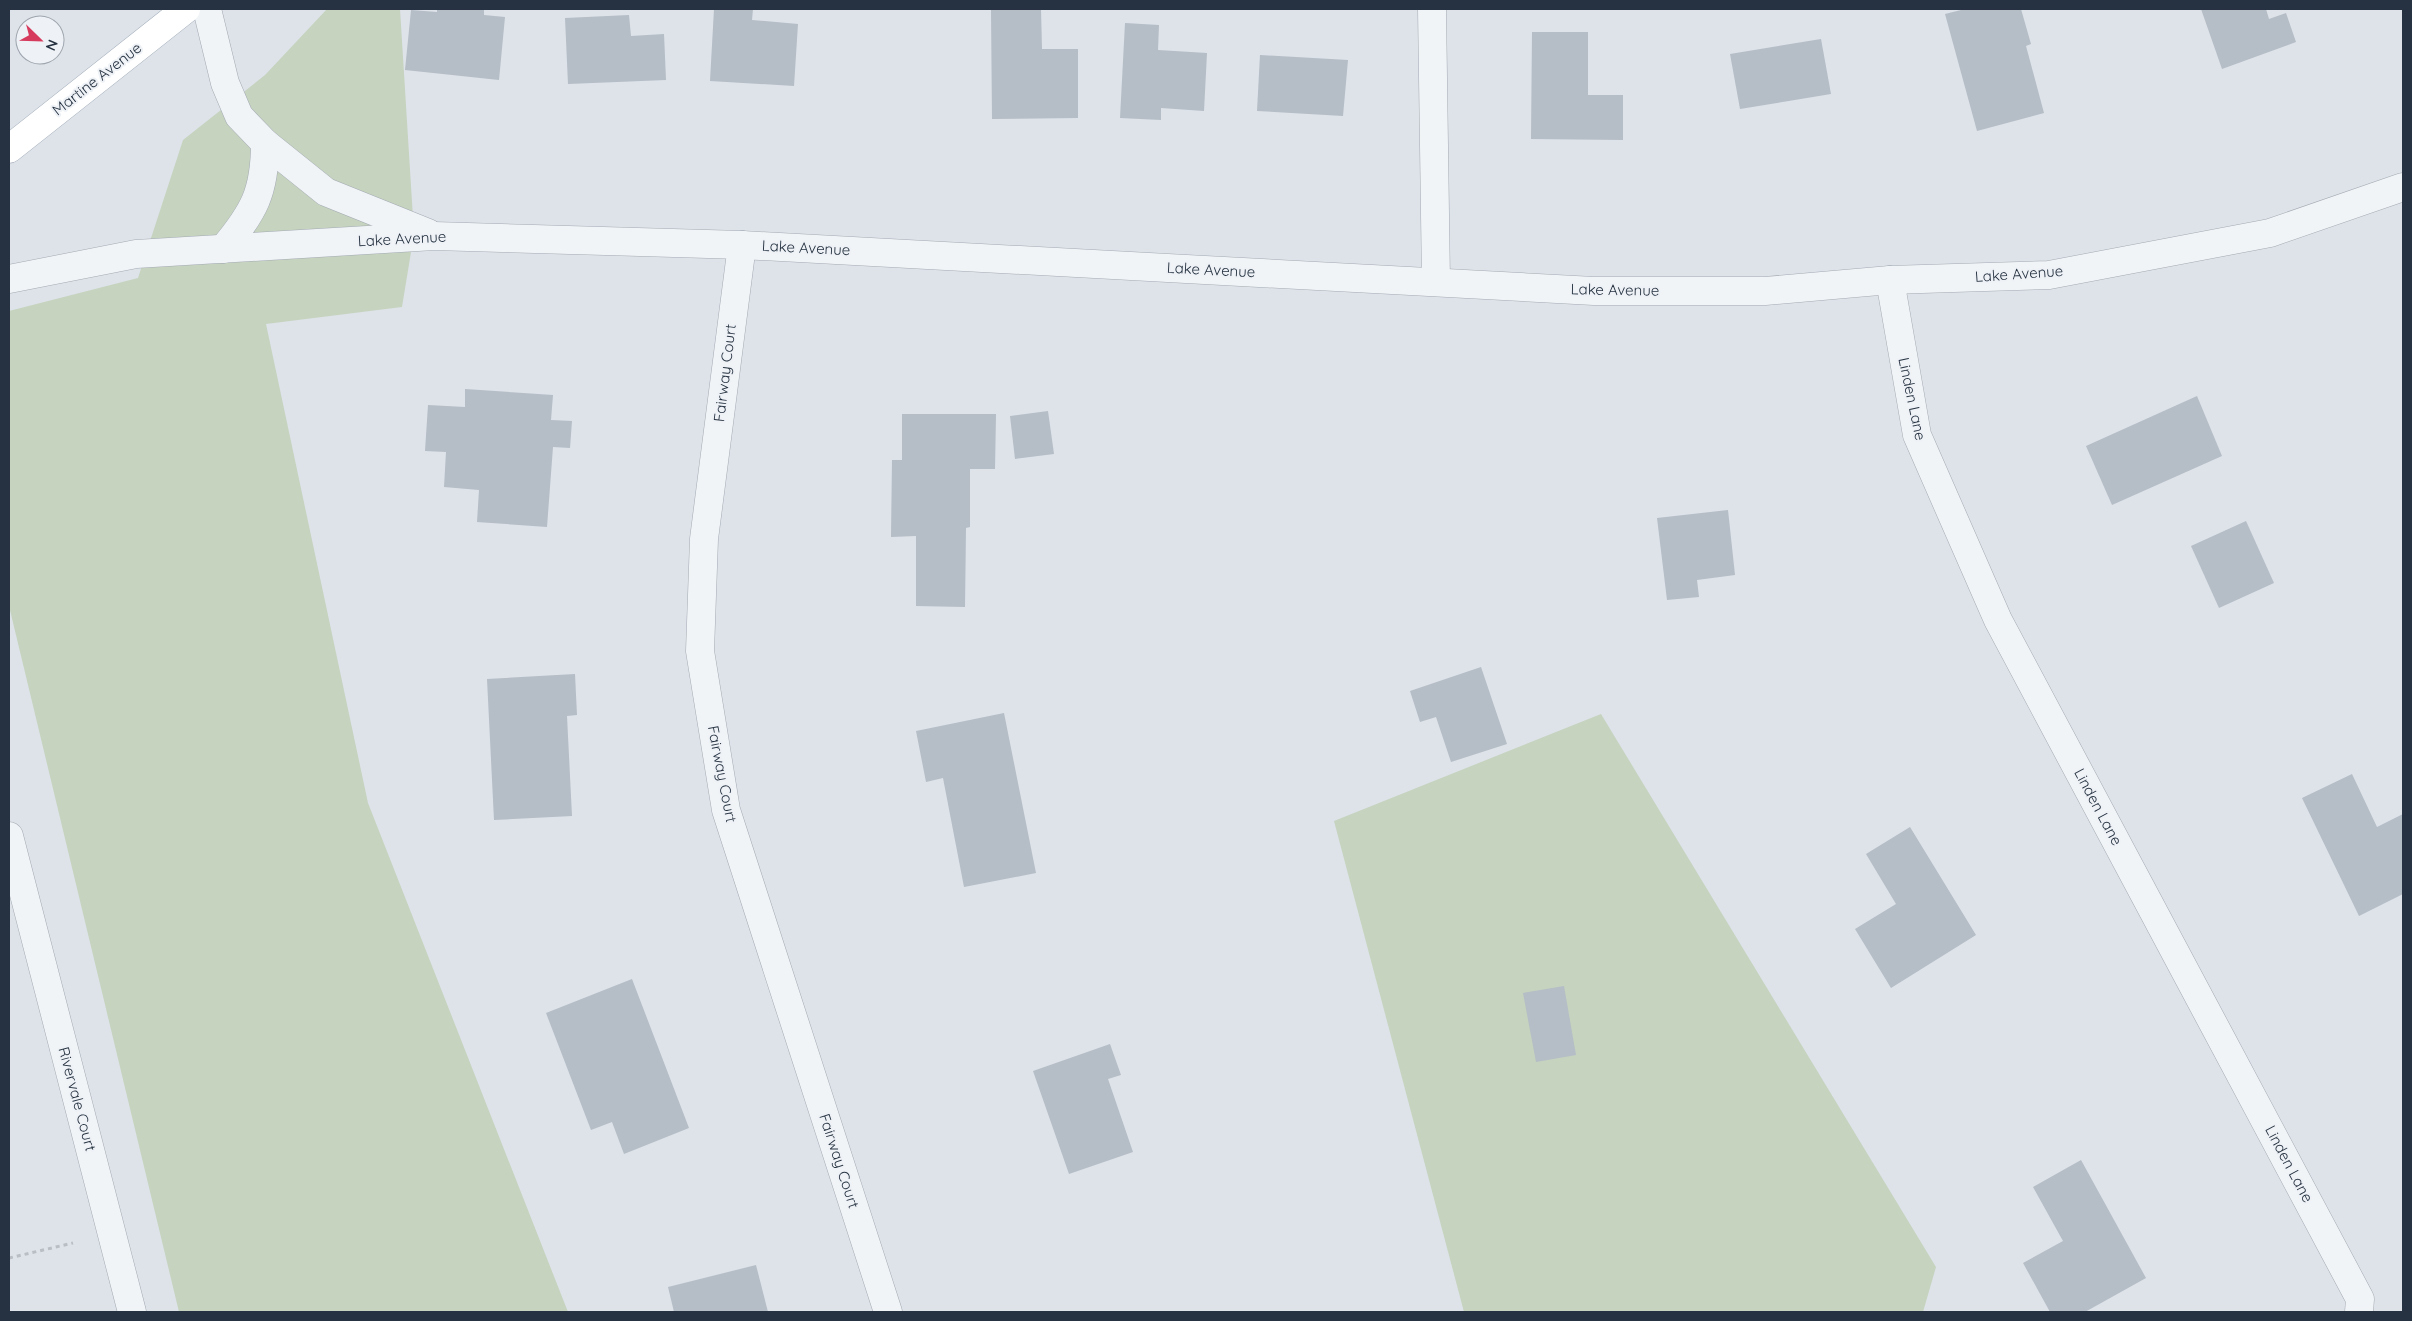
<svg xmlns="http://www.w3.org/2000/svg" width="2412" height="1321" font-family="Quicksand,sans-serif">
<style>
.green{fill:#c6d3bf}
.building{fill:#b5bdc6}
.lines{fill:none;stroke-linecap:round;stroke-linejoin:round}
.minor-casing{stroke:#a3aab3;stroke-width:29}
.major-casing{stroke:#9da8b5;stroke-width:29}
.path{stroke:#b8bec4;stroke-width:3;stroke-dasharray:4 4;stroke-linecap:butt}
.minor{stroke:#f1f4f7;stroke-width:28}
.major{stroke:#fff;stroke-width:28}
.labels{text-anchor:middle;stroke-width:4;stroke-linejoin:round;paint-order:stroke}
.street-label{font-size:15px;fill:#263241;stroke:#eef2f6}
</style>
<rect width="100%" height="100%" fill="#dee3e9"/>
<!-- green -->
<g class="green">
<path d="M327,9h73l14,225 -12,73 -136,17 102,479 200,509h-389l-170,-706v-295l129,-33 45,-138 82,-65z"/>
<path d="M1601,714l335,553 -13,45h-459l-130,-491z"/>
</g>
<!-- building -->
<g class="building">
<path d="M437,9h47v6l21,2 -6,63 -94,-10 6,-60 26,2z"/>
<path d="M714,9h39l-1,11 46,4 -4,62 -84,-5z"/>
<path d="M991,9h50l1,40h36v69l-86,1z"/>
<path d="M1965,9h56l10,35 -5,2 18,67 -67,18 -32,-117z"/>
<path d="M2201,9h65l3,10 17,-6 10,29 -74,27z"/>
<path d="M629,15l2,21 33,-2 2,46 -98,4 -3,-66z"/>
<path d="M1125,23l34,2 -1,25 49,3 -3,58 -43,-3v12l-41,-2z"/>
<path d="M1532,32h56v63h35v45l-92,-1z"/>
<path d="M1821,39l10,55 -91,15 -10,-55z"/>
<path d="M1260,55l88,5 -5,56 -86,-5z"/>
<path d="M465,389l88,6 -2,25 21,1 -2,27 -17,-1 -6,80 -70,-5 2,-32 -35,-3 2,-35 -21,-1 3,-46 37,2z"/>
<path d="M2197,396l25,60 -110,49 -26,-59z"/>
<path d="M1048,411l6,43 -39,5 -5,-43z"/>
<path d="M902,414h94l-1,55h-25v58l-4,1 -1,79 -49,-1v-70l-25,1 1,-77h10z"/>
<path d="M1728,510l7,65 -38,5 2,17 -32,3 -10,-82z"/>
<path d="M2246,521l28,62 -55,25 -28,-62z"/>
<path d="M1481,667l26,77 -56,18 -15,-45 -16,5 -10,-31z"/>
<path d="M575,674l2,41 -10,1 5,100 -78,4 -7,-141z"/>
<path d="M1004,713l32,160 -72,14 -21,-109 -17,4 -10,-51z"/>
<path d="M2352,774l25,53 26,-13v80l-44,22 -57,-118z"/>
<path d="M1910,827l66,108 -85,53 -36,-59 41,-25 -30,-50z"/>
<path d="M632,979l57,149 -65,26 -12,-32 -21,8 -45,-117z"/>
<path d="M1564,986l12,69 -40,7 -13,-69z"/>
<path d="M1110,1044l11,31 -13,4 25,73 -64,22 -36,-103z"/>
<path d="M2081,1160l65,118 -61,34h-35l-27,-49 40,-22 -30,-54z"/>
<path d="M756,1265l12,47h-94l-6,-25z"/>
</g>
<g class="lines">
<!-- minor casing -->
<g class="minor-casing">
<g id="minor">
<path d="M207,9l18,74 14,33 26,27 61,49 102,41"/>
<path d="M1432,9l4,273"/>
<path d="M742,245l-38,294 -4,112 26,159 162,502"/>
<path d="M223,249c31,-37 42,-57 42,-106"/>
<path d="M9,279l127,-25 298,-18 308,9 852,46h171l125,-11 159,-5 221,-42 133,-46"/>
<path d="M1890,280l27,155 81,185 362,679 -1,13"/>
<path d="M9,836l123,476"/>
</g>
</g>
<!-- major casing -->
<g class="major-casing">
<path id="major" d="M9,149l177,-140"/>
</g>
<!-- path -->
<path class="path" d="M9,1258l64,-15"/>
<!-- minor -->
<use href="#minor" class="minor"/>
<!-- major -->
<use href="#major" class="major"/>
</g>
<g class="labels">
<!-- street labels -->
<g class="street-label">
<text transform="translate(97 79) rotate(-38)" y="5">Martine Avenue</text>
<text transform="translate(402 239) rotate(-3)" y="5">Lake Avenue</text>
<text transform="translate(806 248) rotate(3)" y="5">Lake Avenue</text>
<text transform="translate(1211 270) rotate(3)" y="5">Lake Avenue</text>
<text transform="translate(2019 274) rotate(-4)" y="5">Lake Avenue</text>
<text transform="translate(1615 290) rotate(1)" y="5">Lake Avenue</text>
<text transform="translate(725 373) rotate(-83)" y="5">Fairway Court</text>
<text transform="translate(1912 399) rotate(78)" y="5">Linden Lane</text>
<text transform="translate(722 774) rotate(79)" y="5">Fairway Court</text>
<text transform="translate(2098 807) rotate(62)" y="5">Linden Lane</text>
<text transform="translate(77 1099) rotate(75)" y="5">Rivervale Court</text>
<text transform="translate(839 1161) rotate(72)" y="5">Fairway Court</text>
<text transform="translate(2289 1164) rotate(62)" y="5">Linden Lane</text>
</g>
</g>
<!-- border -->
<rect width="2412" height="1321" fill="none" stroke="#263241" stroke-width="20"/>
<!-- north arrow -->
<g transform="translate(40 40) rotate(113)"><circle r="24" fill="#eef2f6" stroke="#9ea5ae"/>
<path d="M0-4L9 19L0 12L-9 19Z" fill="#d63b5e"/>
<text y="-8" font-size="14" font-weight="bold" text-anchor="middle" fill="#263241">N</text>
</g>
</svg>
